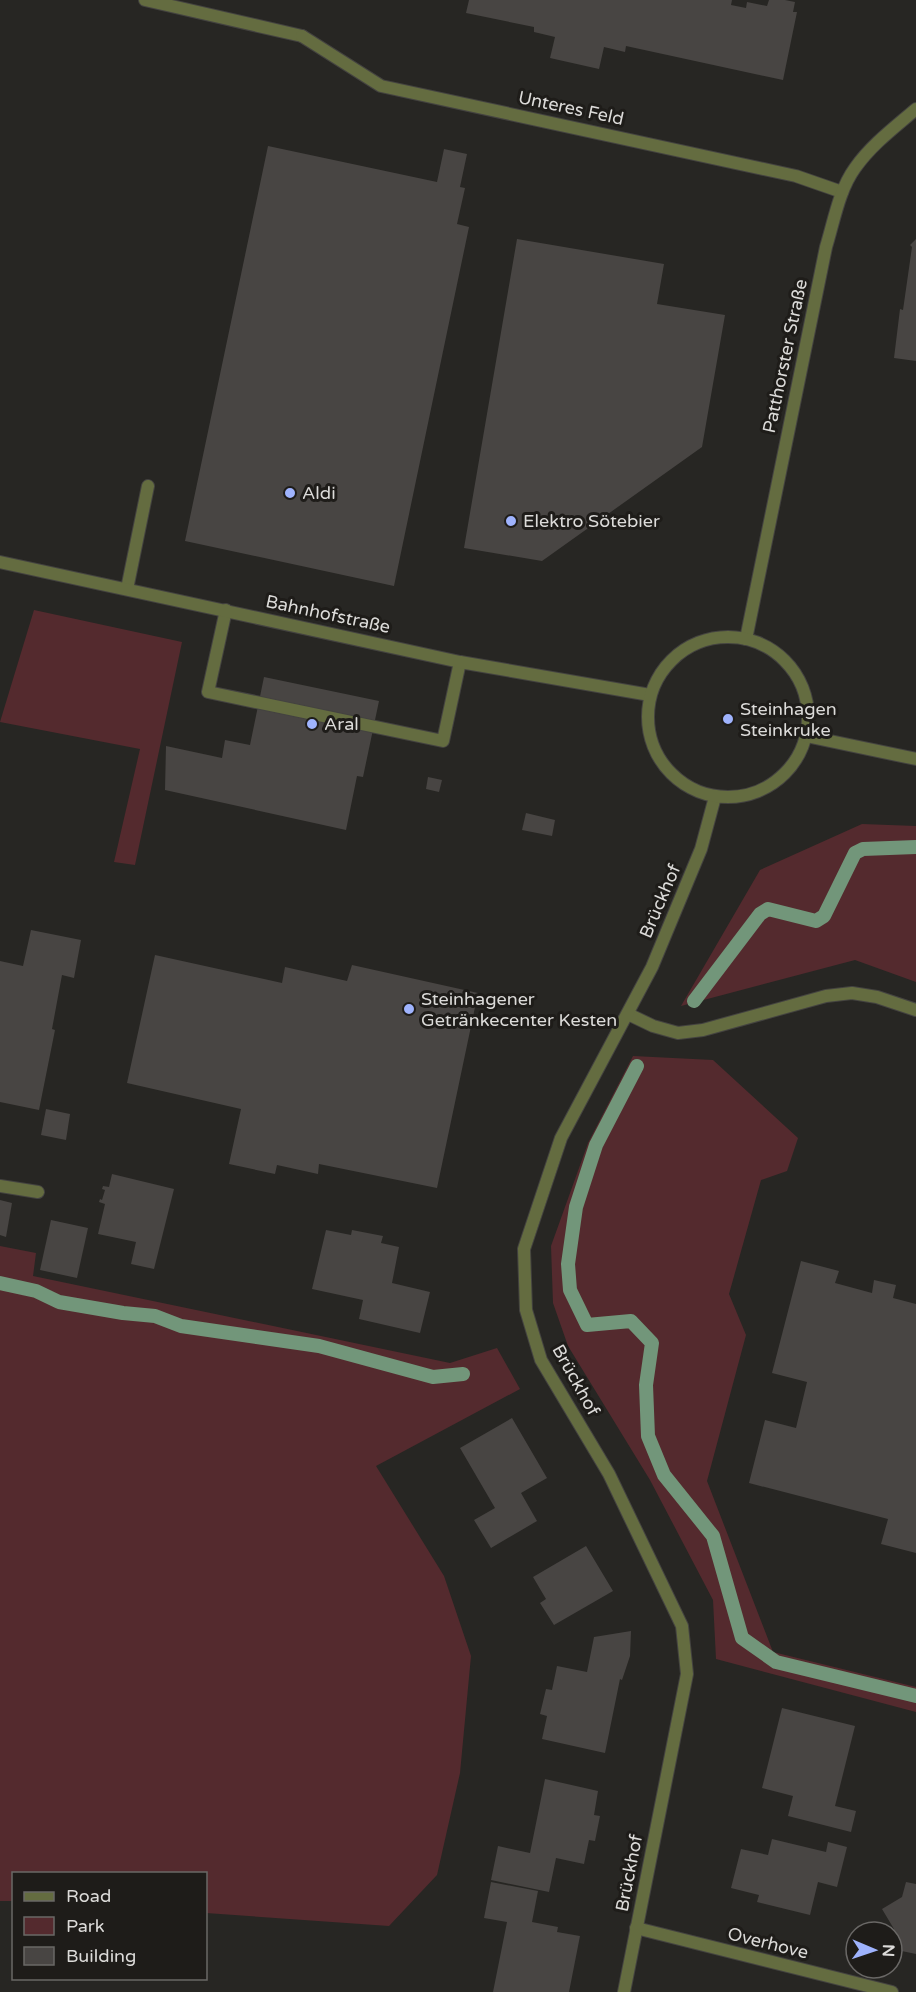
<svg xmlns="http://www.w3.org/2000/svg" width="916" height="1992" font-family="'Varela Round',sans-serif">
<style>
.green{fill:#542a2e}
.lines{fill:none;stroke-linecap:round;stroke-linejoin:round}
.stream{stroke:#72967a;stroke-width:14}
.building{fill:#484543}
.service-casing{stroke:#444340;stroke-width:14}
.minor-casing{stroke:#444340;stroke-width:14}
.tertiary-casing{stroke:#444340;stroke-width:14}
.service{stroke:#646c40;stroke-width:12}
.minor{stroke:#646c40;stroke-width:12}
.tertiary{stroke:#646c40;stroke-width:12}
.poi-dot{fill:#9fb3fd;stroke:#1e1c19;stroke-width:2}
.labels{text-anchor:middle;stroke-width:6;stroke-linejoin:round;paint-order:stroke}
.street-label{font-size:18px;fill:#dcdbd9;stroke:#1e1c19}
.poi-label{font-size:18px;fill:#dcdbd9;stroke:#1e1c19;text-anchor:start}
</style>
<rect width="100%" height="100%" fill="#272623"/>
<!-- green -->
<g class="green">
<path d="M34,610l148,32 -47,223 -21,-3 26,-113 -140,-27z"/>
<path d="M862,824l54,2v156l-61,-22 -174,46 79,-136z"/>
<path d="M633,1056l80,4 85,78 -11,33 -26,9 -32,114 17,41 -39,146 66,171 143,35v25l-200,-53 -3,-59 -63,-120 -82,-134 -15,-43 -2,-57 37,-103z"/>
<path d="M0,1246l36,7 -3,23 417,87 47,-15 23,41 -144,77 68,110 27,80 -11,117 -23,102 -48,51 -183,-13v-39h-192l-1,27h-13z"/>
</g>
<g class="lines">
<!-- stream -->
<g class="stream">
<path d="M694,1001l66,-87 8,-5 48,12 8,-5 31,-63 8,-4 53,-2"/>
<path d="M637,1066l-41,79 -20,62 -8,57 2,26 17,35 44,-4 21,22 -6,42 2,51 16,39 49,61 29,102 34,24 140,34"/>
<path d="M0,1283l36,8 23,11 64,11 32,3 26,10 138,20 114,31 30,-3"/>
</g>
</g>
<!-- building -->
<g class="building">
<path d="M469,0h263l-1,5 15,3 1,-6 20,4 2,-6h16l10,2 -2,10h4l-14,68 -157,-34 -1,6 -21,-5 -5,22 -49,-11 5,-21 -21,-5v-5l-68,-14z"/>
<path d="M268,146l169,36 7,-33 23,5 -7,33 5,1 -8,36 12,3 -75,359 -209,-45z"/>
<path d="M517,239l147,25 -7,40 68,11 -23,132 -160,114 -78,-13z"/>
<path d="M916,239v122l-22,-3 6,-49 3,1 9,-63 -2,-2z"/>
<path d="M264,677l115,24 -16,76 -6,-1 -11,54 -181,-40 1,-44 56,12 3,-18 25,5z"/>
<path d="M428,777l14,3 -3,12 -13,-3z"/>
<path d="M526,813l29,7 -3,16 -30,-6z"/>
<path d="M31,930l50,10 -7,38 -12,-3 -10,54 3,1 -16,80 -39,-8v-141l23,5z"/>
<path d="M155,955l127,28 3,-16 62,14 5,-16 126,28 -41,195 -118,-24 -1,10 -41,-9 -2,9 -46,-10 12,-55 -114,-26z"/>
<path d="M46,1109l24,5 -4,26 -25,-5z"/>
<path d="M112,1174l62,15 -20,80 -23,-5 5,-22 -38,-8 7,-30 -6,-2 1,-3 2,1 3,-10 -3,-1 1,-3 6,1z"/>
<path d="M0,1200l12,3 -6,34 -6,-2z"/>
<path d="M51,1220l37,8 -11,50 -37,-8z"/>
<path d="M326,1230l25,5 1,-5 31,6 -2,7 18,4 -7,36 38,9 -10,41 -61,-14 4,-19 -51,-11z"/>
<path d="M801,1261l38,10 -4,12 37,10 2,-13 22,5 -3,13 23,6v249l-35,-9 7,-25 -139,-36 16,-63 31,8 11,-46 -35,-9z"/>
<path d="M512,1418l35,60 -26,15 16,28 -46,27 -17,-28 21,-12 -35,-60z"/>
<path d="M586,1546l27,45 -59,34 -14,-22 6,-4 -13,-22z"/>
<path d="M631,1631l-1,25 -8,24 -2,-1 -15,74 -63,-14 5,-23 -7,-2 6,-25 6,1 5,-24 30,6 7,-35z"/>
<path d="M782,1708l73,18 -20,80 21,5 -5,21 -63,-16 5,-20 -31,-8z"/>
<path d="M545,1779l53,12 -4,24 6,1 -5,25 -6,-1 -5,24 -28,-6 -7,34 -58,-12 7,-34 32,7z"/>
<path d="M772,1839l54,13 2,-10 19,5 -10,40 -19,-5 -8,33 -53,-13 2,-7 -28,-7 10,-39 27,6z"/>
<path d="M491,1882l47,9 -6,31 26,5 -1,5 23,4 -11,56h-76l14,-70 -23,-4z"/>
<path d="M906,1882l10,2v70l-24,-5 2,-20 -12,-20 20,-12z"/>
</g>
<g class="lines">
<!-- service casing -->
<g class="service-casing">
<g id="service">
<path d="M145,0l157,36"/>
<path d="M127,589l21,-103"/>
<path d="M226,610l-18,82 235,49 17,-79"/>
<path d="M628,1014l25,12 25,7 25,-3 123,-34 26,-3 25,4 39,13"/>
</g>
</g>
<!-- minor casing -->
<g class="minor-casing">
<g id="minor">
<path d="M302,36l79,50 415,90 46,16"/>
<path d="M746,639l80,-392c8,-26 13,-57 29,-79 16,-23 40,-41 61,-59"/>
<path d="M0,1186l38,6"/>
<path d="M636,1928l256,64"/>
<path d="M624,1992l63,-318 -5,-48 -73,-152 -68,-114 -15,-50 -2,-61 37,-111 91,-171 49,-118 14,-52"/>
</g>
</g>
<!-- tertiary casing -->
<g class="tertiary-casing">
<g id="tertiary">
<path d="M0,562l460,100 190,33"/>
<circle cx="728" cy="717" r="80"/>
<path d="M806,736l110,23"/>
</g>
</g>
<!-- service -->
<use href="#service" class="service"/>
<!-- minor -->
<use href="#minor" class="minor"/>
<!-- tertiary -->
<use href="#tertiary" class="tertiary"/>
</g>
<!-- markers -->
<g class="poi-dot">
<circle cx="290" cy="493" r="6"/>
<circle cx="511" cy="521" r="6"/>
<circle cx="728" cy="719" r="6"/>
<circle cx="312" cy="724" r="6"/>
<circle cx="409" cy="1009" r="6"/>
</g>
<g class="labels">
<!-- street labels -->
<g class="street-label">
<text transform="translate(571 108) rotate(12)" y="6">Unteres Feld</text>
<text transform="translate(785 356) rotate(-78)" y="6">Patthorster Straße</text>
<text transform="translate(328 614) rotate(12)" y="6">Bahnhofstraße</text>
<text transform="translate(660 901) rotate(-67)" y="6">Brückhof</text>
<text transform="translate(576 1380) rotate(61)" y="6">Brückhof</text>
<text transform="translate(629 1873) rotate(-79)" y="6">Brückhof</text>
<text transform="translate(768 1943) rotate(14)" y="6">Overhove</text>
</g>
<!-- poi labels -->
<g class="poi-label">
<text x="302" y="499">Aldi</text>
<text x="523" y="527">Elektro Sötebier</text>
<text x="740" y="715">Steinhagen<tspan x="740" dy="21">Steinkruke</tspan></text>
<text x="324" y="730">Aral</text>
<text x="421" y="1005">Steinhagener<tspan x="421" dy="21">Getränkecenter Kesten</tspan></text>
</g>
</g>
<!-- legend -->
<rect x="12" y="1872" width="195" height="108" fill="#1e1c19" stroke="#6a6866" stroke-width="1.5"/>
<rect x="24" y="1892" width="30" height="9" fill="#646c40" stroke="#6a6866" stroke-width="1.5"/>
<text x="66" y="1902" font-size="18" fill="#dcdbd9">Road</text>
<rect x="24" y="1917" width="30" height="18" fill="#542a2e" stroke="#6a6866" stroke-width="1.5"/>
<text x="66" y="1932" font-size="18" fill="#dcdbd9">Park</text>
<rect x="24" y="1947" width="30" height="18" fill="#484543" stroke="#6a6866" stroke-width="1.5"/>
<text x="66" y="1962" font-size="18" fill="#dcdbd9">Building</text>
<!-- north arrow -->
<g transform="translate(874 1950) rotate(92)"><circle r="28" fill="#1e1c19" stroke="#6a6866" stroke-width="1.5"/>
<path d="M0-4.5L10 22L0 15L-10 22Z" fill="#9fb3fd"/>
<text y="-9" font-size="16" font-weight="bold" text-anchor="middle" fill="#dcdbd9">N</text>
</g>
</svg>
